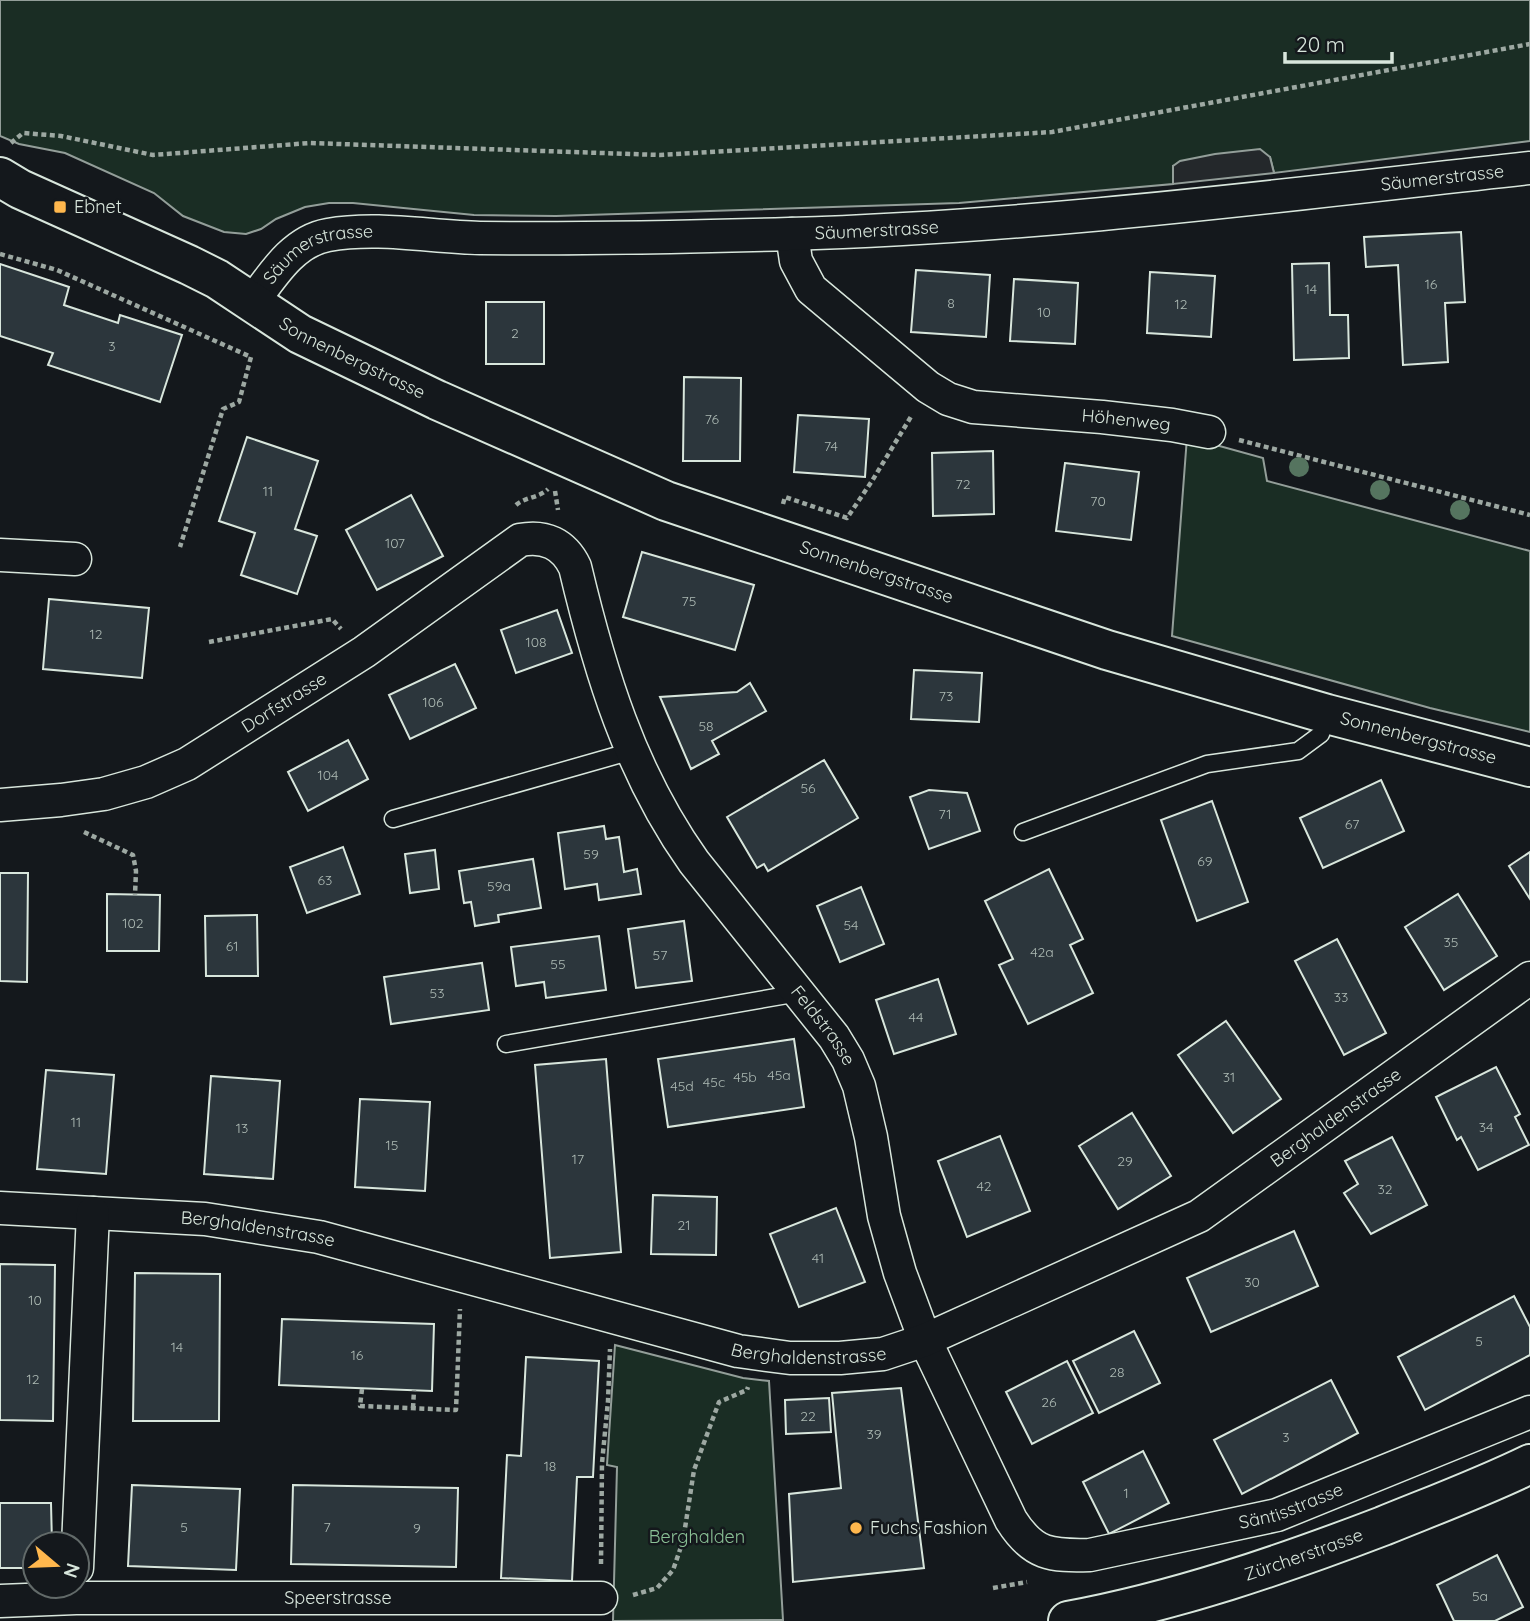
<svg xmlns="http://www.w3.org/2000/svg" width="1530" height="1621" font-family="Quicksand,sans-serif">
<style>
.green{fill:#1a2d24;stroke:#939e99;stroke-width:2}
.parking{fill:#24282b;stroke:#939e99;stroke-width:2}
.building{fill:#2c363c;stroke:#d8e6dc;stroke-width:2}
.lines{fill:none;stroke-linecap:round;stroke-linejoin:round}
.lane-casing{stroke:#d8e6dc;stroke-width:19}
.street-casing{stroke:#d8e6dc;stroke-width:35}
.secondary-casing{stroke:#d8e6dc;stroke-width:42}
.path{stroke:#9da8a2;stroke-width:4.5;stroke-dasharray:5 3.5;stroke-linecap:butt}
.lane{stroke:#14181c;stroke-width:16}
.street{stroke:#14181c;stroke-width:32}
.secondary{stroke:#14181c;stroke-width:38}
.tree{fill:#55745f}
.poi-dot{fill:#ffb74d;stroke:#14181c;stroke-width:2.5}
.labels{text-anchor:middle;stroke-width:5;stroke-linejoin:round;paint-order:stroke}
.number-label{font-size:14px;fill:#adbab4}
.street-label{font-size:18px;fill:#d8e6dc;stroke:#14181c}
.poi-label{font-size:18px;fill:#d8e6dc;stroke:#14181c;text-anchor:start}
.park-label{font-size:18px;fill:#8ac095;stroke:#14181c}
</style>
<rect width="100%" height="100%" fill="#14181c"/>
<!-- green -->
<g class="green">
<path d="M0,0h1530v141l-256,32 -4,-16 -97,9v18l-214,19 -403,13 -82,-1 -121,-12h-24l-24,4 -29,12 -15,10 -15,5 -22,-2 -41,-16 -29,-23 -89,-40 -46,-9 -19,-8z"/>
<path d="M1187,437l76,21 4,23 263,70v181l-100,-24 -258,-72z"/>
<path d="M615,1345l128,33 26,3 14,239 -170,1 4,-154 -10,-2z"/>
</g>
<!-- parking -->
<path class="parking" d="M1260,149l10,8 4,16 -101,11v-18l7,-5 35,-7z"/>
<!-- building -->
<g class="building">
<path d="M1461,232l4,70 -20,1 3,59 -45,3 -5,-100 -32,2 -2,-30z"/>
<path d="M1329,263l1,52h18l1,43 -55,2 -2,-96z"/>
<path d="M0,264l69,23 -5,18 54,18 2,-8 62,20 -22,67 -112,-37 5,-12 -53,-17z"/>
<path d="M916,270l74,5 -4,62 -75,-5z"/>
<path d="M1150,272l65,4 -4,61 -64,-4z"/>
<path d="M1014,279l64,4 -3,61 -65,-3z"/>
<rect x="486" y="302" width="58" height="62"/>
<path d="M684,377l57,1 -1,83h-57z"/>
<path d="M798,415l71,4 -4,58 -71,-5z"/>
<path d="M247,437l71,24 -23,68 22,7 -20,58 -56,-19 14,-42 -36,-12z"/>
<path d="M993,451l1,63 -61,2 -1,-63z"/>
<path d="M1065,463l74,9 -8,68 -75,-9z"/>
<path d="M411,495l32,61 -66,34 -31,-60z"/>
<path d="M642,552l112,33 -19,65 -112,-33z"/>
<path d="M49,599l100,9 -7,70 -99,-9z"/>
<path d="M557,610l15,43 -56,20 -15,-43z"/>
<path d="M455,664l21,44 -66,31 -21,-44z"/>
<path d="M914,670l68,3 -3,49 -68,-3z"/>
<path d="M750,683l16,28 -54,30 7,13 -28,15 -31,-72 77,-5z"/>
<path d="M348,740l20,39 -60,32 -20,-39z"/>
<path d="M824,760l34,58 -90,53 -4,-7 -7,4 -30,-51z"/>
<path d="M1381,780l23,51 -81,37 -23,-50z"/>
<path d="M929,790l38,3 13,38 -51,18 -19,-52z"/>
<path d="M1212,801l36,101 -51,19 -36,-101z"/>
<path d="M604,826l2,13 13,-2 5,35 13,-3 4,25 -42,6 -2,-16 -32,5 -7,-56z"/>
<path d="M343,847l17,47 -53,19 -17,-46z"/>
<path d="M435,850l4,39 -29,4 -5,-39z"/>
<path d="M1530,852v47l-21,-33z"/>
<path d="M533,859l8,49 -43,7 1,7 -24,4 -4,-24 -7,1 -5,-32z"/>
<path d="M1049,869l34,70 -13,6 23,48 -65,31 -29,-59 14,-6 -28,-58z"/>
<path d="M0,873h28l-1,109 -27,-1z"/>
<path d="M861,887l23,57 -44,18 -23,-56z"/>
<path d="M107,894l53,1 -1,56h-52z"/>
<path d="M1458,894l39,62 -53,34 -39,-63z"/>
<path d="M257,915l1,61h-52l-1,-60z"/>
<path d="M684,921l8,60 -56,7 -8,-59z"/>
<path d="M599,936l7,54 -60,8 -2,-16 -28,4 -5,-39z"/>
<path d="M1337,939l49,94 -42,22 -49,-94z"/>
<path d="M482,963l7,47 -98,14 -7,-47z"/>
<path d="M938,979l18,55 -62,20 -18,-54z"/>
<path d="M1226,1021l55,78 -48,34 -55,-78z"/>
<path d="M794,1039l10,68 -136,20 -10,-68z"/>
<path d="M606,1059l15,193 -71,6 -15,-193z"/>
<path d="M1496,1067l24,47 -5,3 14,28 -51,25 -17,-33 -4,3 -21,-43z"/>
<path d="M46,1070l68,5 -8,99 -69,-5z"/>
<path d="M211,1076l69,5 -7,98 -69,-5z"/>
<path d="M360,1099l70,3 -5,89 -70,-4z"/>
<path d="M1132,1113l39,63 -53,33 -39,-63z"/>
<path d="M1000,1136l30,75 -63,26 -29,-76z"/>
<path d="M1392,1137l35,68 -56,29 -27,-41 14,-9 -13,-23z"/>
<path d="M653,1195l64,2 -1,58 -65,-1z"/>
<path d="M836,1208l29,74 -66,25 -29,-73z"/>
<path d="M1294,1231l24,55 -107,46 -24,-54z"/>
<path d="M0,1264l55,1 -2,156 -53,-1z"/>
<path d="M135,1273l85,1 -1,147h-86z"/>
<path d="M1514,1296l16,31v28l-105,55 -27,-53z"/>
<path d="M282,1319l152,5 -2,67 -153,-6z"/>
<path d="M1134,1331l26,52 -61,30 -26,-52z"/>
<path d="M526,1357l73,4 -6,116h-16l-5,104 -71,-3 6,-123 14,1z"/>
<path d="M1067,1361l26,52 -61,31 -26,-52z"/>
<path d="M1331,1380l27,53 -116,61 -28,-54z"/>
<path d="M901,1388l23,180 -131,14 -4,-88 52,-6 -9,-95z"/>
<path d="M829,1398l2,34 -45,2 -1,-34z"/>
<path d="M1143,1451l26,52 -60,31 -26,-52z"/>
<path d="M132,1485l108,4 -4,81 -108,-4z"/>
<path d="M293,1485l165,3 -2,79 -165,-3z"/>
<path d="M0,1503h51l1,41h-17v24h-35z"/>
<path d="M1497,1555l26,52 -28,14h-41l-17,-36z"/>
</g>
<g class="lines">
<!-- lane casing -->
<g class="lane-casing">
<g id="lane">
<path d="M393,819l239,-68"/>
<path d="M1023,832l184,-68 91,-13 23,-17 6,-20"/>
<path d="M506,1044l293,-51"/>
</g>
</g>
<!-- street casing -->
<g class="street-casing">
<g id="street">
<path id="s1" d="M792,234l4,27 15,28 117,98 20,12 25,8 129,10 70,8 37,7"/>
<path id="s2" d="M252,303c20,-27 41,-62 76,-68 50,-9 102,2 152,3 103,1 206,-1 309,-4 248,-7 495,-39 741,-66"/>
<path d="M0,555l75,4"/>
<path id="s3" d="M0,805l61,-5 43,-6 42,-12 41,-18 177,-112 156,-112c25,-5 44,4 55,27 25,105 55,205 119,295l140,175 14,23 11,26 12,51 13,79 16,57 25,67 86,180c22,35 40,36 79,35l187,-40 253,-103"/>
<path id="s4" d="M0,1208l205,11 114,18 419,114 52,7h50l43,-4 42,-14 274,-124 331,-238"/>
<path d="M77,1568l16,-355"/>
<path id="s5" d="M0,1601l76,-3h525"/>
</g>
</g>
<!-- secondary casing -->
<g class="secondary-casing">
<g id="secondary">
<path id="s6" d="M0,177l20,12 40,18 129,58 28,14 83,55 137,66 229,101 441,149 220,64 203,53"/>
<path id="s7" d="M1068,1621c108,-20 213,-56 315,-95 49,-20 100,-39 147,-62"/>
</g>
</g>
<!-- path -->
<g class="path">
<path d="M11,143l12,-10 38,3 92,19 157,-12 350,12 392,-23 478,-88"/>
<path d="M0,254l57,16 194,87 -12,45 -16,7 -43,138"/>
<path d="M1239,440l291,75"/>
<path d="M555,491l3,19"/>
<path d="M783,504l2,-7 62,21 25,-37 40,-66"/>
<path d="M516,505c9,-8 23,-7 32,-16"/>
<path d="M209,642l123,-23 9,10"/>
<path d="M84,832l49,23 3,16 -1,24"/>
<path d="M362,1389l-2,17 96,4 4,-101"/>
<path d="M413,1408l1,-18"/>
<path d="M601,1564l1,-101 6,-62 2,-52"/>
<path d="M993,1588l34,-6"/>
<path d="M633,1595l24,-7 16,-18 10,-29 11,-71 25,-68 28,-12 1,-3"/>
</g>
<!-- lane -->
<use href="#lane" class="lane"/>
<!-- street -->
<use href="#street" class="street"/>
<!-- secondary -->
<use href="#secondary" class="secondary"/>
</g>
<!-- trees -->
<g class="tree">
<circle cx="1299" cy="467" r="10"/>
<circle cx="1380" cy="490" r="10"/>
<circle cx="1460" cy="510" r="10"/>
</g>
<!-- markers -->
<g class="poi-dot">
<rect x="53" y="200" width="14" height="14" rx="3.5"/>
<circle cx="856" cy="1528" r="7"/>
</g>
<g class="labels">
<!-- number labels -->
<g class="number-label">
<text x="1431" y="289">16</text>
<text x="1311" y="294">14</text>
<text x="951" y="308">8</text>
<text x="1181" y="309">12</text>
<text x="1044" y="317">10</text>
<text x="515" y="338">2</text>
<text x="112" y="351">3</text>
<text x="712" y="424">76</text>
<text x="831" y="451">74</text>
<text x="963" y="489">72</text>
<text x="268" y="496">11</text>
<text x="1098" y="506">70</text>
<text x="395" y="548">107</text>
<text x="689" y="606">75</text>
<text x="96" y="639">12</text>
<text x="536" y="647">108</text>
<text x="946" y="701">73</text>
<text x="433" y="707">106</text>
<text x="706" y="731">58</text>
<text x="328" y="780">104</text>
<text x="808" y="793">56</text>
<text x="945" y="819">71</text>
<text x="1352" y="829">67</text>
<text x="591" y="859">59</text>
<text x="1205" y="866">69</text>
<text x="325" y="885">63</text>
<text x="499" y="891">59a</text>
<text x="133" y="928">102</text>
<text x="851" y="930">54</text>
<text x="1451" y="947">35</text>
<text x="232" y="951">61</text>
<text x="1042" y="957">42a</text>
<text x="660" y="960">57</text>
<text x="558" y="969">55</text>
<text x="437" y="998">53</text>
<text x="1341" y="1002">33</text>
<text x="916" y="1022">44</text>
<text x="779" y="1080">45a</text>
<text x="745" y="1082">45b</text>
<text x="1229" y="1082">31</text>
<text x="714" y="1087">45c</text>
<text x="682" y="1091">45d</text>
<text x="76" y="1127">11</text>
<text x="1486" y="1132">34</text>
<text x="242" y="1133">13</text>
<text x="392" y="1150">15</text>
<text x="578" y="1164">17</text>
<text x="1125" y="1166">29</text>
<text x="984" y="1191">42</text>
<text x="1385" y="1194">32</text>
<text x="684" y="1230">21</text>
<text x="818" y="1263">41</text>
<text x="1252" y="1287">30</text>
<text x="35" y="1305">10</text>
<text x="1479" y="1346">5</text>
<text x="177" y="1352">14</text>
<text x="357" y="1360">16</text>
<text x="1117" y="1377">28</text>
<text x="33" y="1384">12</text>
<text x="1049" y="1407">26</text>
<text x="808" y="1421">22</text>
<text x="874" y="1439">39</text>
<text x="1286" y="1442">3</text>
<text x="550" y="1471">18</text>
<text x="1126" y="1498">1</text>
<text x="184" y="1532">5</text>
<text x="327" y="1532">7</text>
<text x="417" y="1533">9</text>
<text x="1480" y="1601">5a</text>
</g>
<!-- street labels -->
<g class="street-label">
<text dy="6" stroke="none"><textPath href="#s2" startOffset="1222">Säumerstrasse</textPath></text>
<text dy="6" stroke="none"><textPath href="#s2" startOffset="654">Säumerstrasse</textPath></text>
<text dy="6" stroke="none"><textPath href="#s2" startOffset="88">Säumerstrasse</textPath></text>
<text dy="6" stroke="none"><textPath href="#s6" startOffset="397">Sonnenbergstrasse</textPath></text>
<text dy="6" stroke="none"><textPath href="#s1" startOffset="415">Höhenweg</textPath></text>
<text dy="6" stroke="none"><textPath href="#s6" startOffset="964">Sonnenbergstrasse</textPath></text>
<text dy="6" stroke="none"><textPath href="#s3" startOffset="308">Dorfstrasse</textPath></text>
<text dy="6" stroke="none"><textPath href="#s6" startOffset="1531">Sonnenbergstrasse</textPath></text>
<text dy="6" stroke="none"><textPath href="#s3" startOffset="1190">Feldstrasse</textPath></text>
<text dy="6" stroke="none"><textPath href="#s4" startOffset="1414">Berghaldenstrasse</textPath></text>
<text dy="6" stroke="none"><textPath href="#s4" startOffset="259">Berghaldenstrasse</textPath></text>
<text dy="6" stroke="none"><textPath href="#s4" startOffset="826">Berghaldenstrasse</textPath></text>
<text dy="6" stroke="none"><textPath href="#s3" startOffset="2023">Säntisstrasse</textPath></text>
<text dy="6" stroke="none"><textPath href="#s7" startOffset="245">Zürcherstrasse</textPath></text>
<text dy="6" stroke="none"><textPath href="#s5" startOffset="338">Speerstrasse</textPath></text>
</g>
<!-- poi labels -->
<g class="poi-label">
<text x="74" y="213">Ebnet</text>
<text x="870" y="1534">Fuchs Fashion</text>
</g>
<!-- park labels -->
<g class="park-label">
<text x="697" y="1543">Berghalden</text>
</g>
</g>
<!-- north arrow -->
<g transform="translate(56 1565) rotate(109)"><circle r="33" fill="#14181c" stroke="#626a69" stroke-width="2"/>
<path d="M0-5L12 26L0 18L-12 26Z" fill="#ffb74d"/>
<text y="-10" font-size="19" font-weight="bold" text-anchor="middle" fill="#d8e6dc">N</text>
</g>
<!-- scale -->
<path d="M1285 52v10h107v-10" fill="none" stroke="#d8e6dc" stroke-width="3.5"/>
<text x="1296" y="52" font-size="21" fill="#d8e6dc" stroke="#14181c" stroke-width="5" paint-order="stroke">20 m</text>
</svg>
